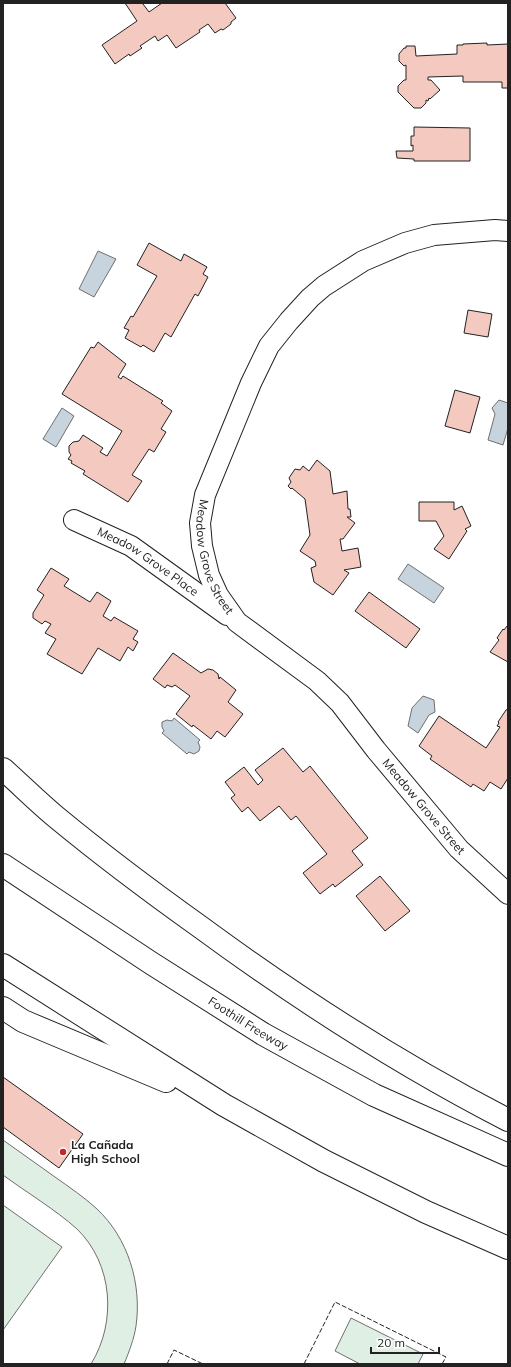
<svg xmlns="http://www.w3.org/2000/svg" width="511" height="1367" font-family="Mulish,sans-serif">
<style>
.green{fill:#e0efe3;stroke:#6f6f6f}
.water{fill:#c7d3dd;stroke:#6f6f6f}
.building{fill:#f3c9c0;stroke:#222}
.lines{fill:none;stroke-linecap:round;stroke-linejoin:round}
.minor-casing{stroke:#222;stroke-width:22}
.motorway-casing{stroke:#222;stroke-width:24}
.minor{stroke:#fff;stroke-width:20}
.motorway{stroke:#fff;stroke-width:22}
.fence{stroke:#222;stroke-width:1;stroke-dasharray:5 2;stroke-linecap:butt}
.poi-dot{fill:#c62828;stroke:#fff;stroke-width:1.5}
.labels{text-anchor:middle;stroke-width:3;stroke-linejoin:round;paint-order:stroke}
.street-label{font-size:12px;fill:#222;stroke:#fff}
.poi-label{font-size:12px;font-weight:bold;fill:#222;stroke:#fff;text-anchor:start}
</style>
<rect width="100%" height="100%" fill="#fff"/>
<!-- green -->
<g class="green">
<path d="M3,1140c17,12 35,25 52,37 14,10 29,20 42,32 31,29 45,75 39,117 -2,13 -7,26 -12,38h-33c26,-42 22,-100 -14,-135 -21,-19 -51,-37 -74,-54z"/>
<path d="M3,1205l59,42 -59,83z"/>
<path d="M351,1318l72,36 -5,10h-58l-25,-13z"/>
</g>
<!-- water -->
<g class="water">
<path d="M98,251l18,8 -22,38 -15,-8z"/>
<path d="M499,400l9,3v25l-5,17 -15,-5 7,-26 -3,-6z"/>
<path d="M62,408l12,8 -18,31 -13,-8z"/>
<path d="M408,564l36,24 -10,15 -36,-24z"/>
<path d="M423,696l11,4 1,12 -6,3 -11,18 -10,-7 4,-18z"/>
<path d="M174,718l26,22 -2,2 2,5 -1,4 -5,3 -5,-2 -2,2 -25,-21 2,-2 -2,-4v-5l5,-2 5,1z"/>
</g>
<!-- building -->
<g class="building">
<path d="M125,3h19l-1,1 6,8 13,-9h63l11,15 -5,4v2l-8,6 -2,-1 -6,4 -7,-9 -9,6 1,2 -24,16 -9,-13 -9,6 -3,-5 -15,10 2,2 -12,8 -1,-2 -14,10 -13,-19 35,-24z"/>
<path d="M487,43v2l21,-1v44h-6v-6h-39v-6l-35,1v3h3l9,10 -10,9 -1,-1 -1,3 -2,-1v3l-5,5h-7l-16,-16v-6l6,-6h2v-15l-2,1 -5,-5v-7l5,-6h2v-2h9l1,10 41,-2v-9h6v-1z"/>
<path d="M414,127l56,1v33h-56v-2l-17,-1 -1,-7h17v-6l-2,1v-10h3z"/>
<path d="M149,243l32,18 3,-7 23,13 -4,7 5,3 -10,19 -3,-2 -24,43 -6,-4 -11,19 -11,-7 -2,2 -16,-9 4,-8 -5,-2 7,-12 2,1 24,-41 -20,-11z"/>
<path d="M468,310l24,4 -4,23 -24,-4z"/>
<path d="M98,342l28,22 -8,13 3,2 2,-3 40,25 -2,2 11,8 -11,18 5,3 -12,20 -5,-3 -17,26 10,6 -14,21 -45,-28 2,-3 -14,-8 1,-2 -4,-2 3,-4 -2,-3v-6l4,-4 6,-1 4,-6 20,13 -3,4 7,4 15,-25 -60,-37 29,-47 3,1z"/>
<path d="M455,390l25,7 -10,36 -25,-7z"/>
<path d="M317,460l13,11 3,23 14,-3 1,18h2l1,8h-4l8,6 -12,16h-3l2,12 16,-3 3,19 -17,3 5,3 -16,22 -19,-13 -3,-14 5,-2 -1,-5 -15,-10 10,-16 -5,-36 -13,-11 -1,1 -3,-3 3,-4 -2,-4 6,-9 5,1 3,-4 6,5z"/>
<path d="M419,502h35v8l8,-4 9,20 -6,3 2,2 -18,28 -15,-10 10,-13 -8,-15h-17z"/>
<path d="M51,568l18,11 -5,7 26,16 7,-10 14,9 -8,15 8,5 3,-4 24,14 -5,8 5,3 -5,9 -5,-4 -8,14 -22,-13 -16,26 -35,-20 9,-15 -11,-6 6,-9 -6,-3 -3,3 -9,-6v-5l11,-18 -7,-5z"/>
<path d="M369,592l51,37 -14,19 -51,-37z"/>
<path d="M507,626l1,1v35l-18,-10 9,-12 -2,-2 6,-9 1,1z"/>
<path d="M173,653l28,20 7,-4 5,1 5,4 1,5 1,-2 16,13 -8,12 15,12 -18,23 -8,-6 -6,8 -18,-14 -1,2 -16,-13 14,-18 -15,-11 -3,2 -5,-2 -2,3 -12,-9z"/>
<path d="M508,709v69l-7,11 -11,-7 -6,9 -11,-7 -2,3 -41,-28 2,-3 -13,-10 20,-30 47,32 14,-21 -3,-1 2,-3 -1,-1 8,-12z"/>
<path d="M283,748l20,24 7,-6 58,72 -16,13 11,14 -28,22 -2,-3 -13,10 -17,-21 24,-19 -31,-38 -5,4 -12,-14 -19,15 -12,-14 -6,5 -11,-14 4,-3 -10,-13 19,-15 14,18 5,-5 -8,-10z"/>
<path d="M380,876l30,35 -25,20 -29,-35z"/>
<path d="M3,1077l80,57 -24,34 -56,-41z"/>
</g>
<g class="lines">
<!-- minor casing -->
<g class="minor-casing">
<g id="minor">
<path id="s1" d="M508,231l-13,-1 -61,5 -29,8 -42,18 -39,25 -14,12 -21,23 -20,25 -18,37 -46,112 -5,28 2,23 7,29 9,20 19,27 80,59 23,22 36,47 83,99 49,45"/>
<path id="s2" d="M74,520l57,26 96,69"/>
</g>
</g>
<!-- motorway casing -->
<g class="motorway-casing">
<g id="motorway">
<path d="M3,769c18,16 35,33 53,48 46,38 94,74 143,109 98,72 200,138 309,194"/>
<path id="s3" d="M3,865l148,98 112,71 111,61 134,60"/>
<path d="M3,965l221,140 100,56 102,51 82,36"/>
<path d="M3,1008l20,13 143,60"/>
</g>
</g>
<!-- minor -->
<use href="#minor" class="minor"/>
<!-- motorway -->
<use href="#motorway" class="motorway"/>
<!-- fence -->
<g class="fence">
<path d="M167,1364l7,-14 29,14"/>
<path d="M304,1364l31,-62 111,55 -4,7"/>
</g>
</g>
<!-- markers -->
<circle class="poi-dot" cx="63" cy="1152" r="4"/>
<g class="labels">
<!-- street labels -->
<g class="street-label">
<text dy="4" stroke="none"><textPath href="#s1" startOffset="505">Meadow Grove Street</textPath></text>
<text dy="4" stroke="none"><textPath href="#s2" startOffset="85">Meadow Grove Place</textPath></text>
<text dy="4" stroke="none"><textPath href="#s1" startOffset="841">Meadow Grove Street</textPath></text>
<text dy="4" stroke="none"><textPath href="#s3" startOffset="292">Foothill Freeway</textPath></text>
</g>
<!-- poi labels -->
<g class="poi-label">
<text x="71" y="1149">La Cañada<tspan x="71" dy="14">High School</tspan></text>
</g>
</g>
<!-- border -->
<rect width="511" height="1367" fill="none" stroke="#222222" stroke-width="8"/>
<!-- scale -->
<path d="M371 1347v6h68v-6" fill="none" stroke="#222222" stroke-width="2"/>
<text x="377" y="1347" font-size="12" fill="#222222" stroke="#ffffff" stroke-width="3" paint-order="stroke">20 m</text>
</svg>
